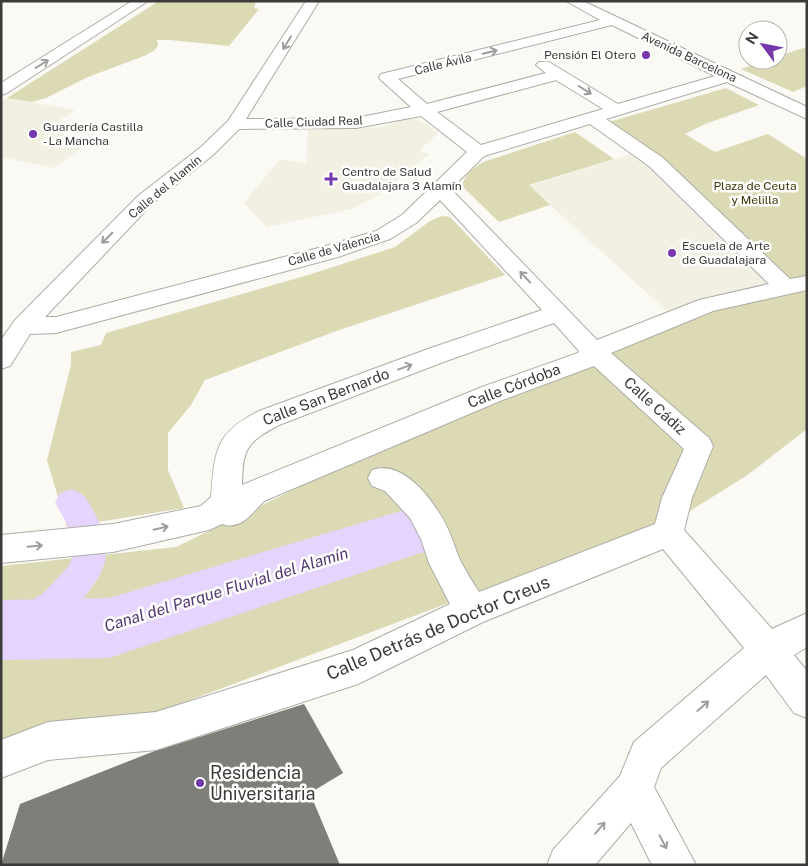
<svg xmlns="http://www.w3.org/2000/svg" width="808" height="866" font-family="'Public Sans',sans-serif">
<style>
.built{fill:#f1f0e2}
.green{fill:#dcd9b5}
.lines{fill:none;stroke-linecap:round;stroke-linejoin:round}
.canal{fill:#e5d4fd;fill-rule:evenodd}
.river{fill:#e5d4fd;fill-rule:evenodd}
.building{fill:#7f7f7a}
.street-casing{stroke:#adada7;stroke-width:2}
.street{fill:#fff;fill-rule:evenodd}
.oneway{stroke:#9e9d9c}
.poi-dot{fill:#7437ac;stroke:#fffffe;stroke-width:2}
.labels{text-anchor:middle;stroke-width:5;stroke-linejoin:round;paint-order:stroke}
.far-poi-label{font-size:12px;fill:#3c3b39;stroke:#fffffe;text-anchor:start}
.far-street-label{font-size:12px;fill:#3c3b39;stroke:#fffffe}
.far-park-label{font-size:12px;fill:#3a3608;stroke:#fffffe}
.street-label{font-size:15px;fill:#3c3b39;stroke:#fffffe}
.water-label{font-size:16px;font-style:italic;fill:#543673;stroke:#fffffe}
.near-street-label{font-size:18px;fill:#3c3b39;stroke:#fffffe}
.near-poi-label{font-size:18px;fill:#3c3b39;stroke:#fffffe;text-anchor:start}
</style>
<rect width="100%" height="100%" fill="#faf9f3"/>
<!-- built -->
<g class="built">
<path d="M7,98l68,12 -18,12 17,5 -19,14 28,6 -29,21 -53,-11v-55z"/>
<path d="M405,118l10,1 11,5 12,9 -19,18 10,3 -51,42 -27,13 -84,18 -23,-24 36,-44 26,4 2,-33 74,-3z"/>
<path d="M632,154l18,11 124,121 -105,27 -140,-127z"/>
</g>
<!-- green -->
<g class="green">
<path d="M159,1h97l-2,7 5,1 -30,37 -59,-6h-13l1,5 -3,5 -11,6 -56,21 -42,21 -14,4 -25,-4z"/>
<path d="M807,47v39l-14,6 -52,-23 26,-9h11v-4z"/>
<path d="M726,88l33,17 -54,19 -20,10 30,18 53,-18 39,25v78h-3l3,3v39l-31,5 -125,-119 -56,-39z"/>
<path d="M575,132l39,27 -85,26 21,20 -51,17 -37,-36c3,-12 10,-17 21,-24z"/>
<path d="M442,216l8,1 55,58 -166,55 -134,50 -14,25 -23,28v37l16,38 -117,19 -20,-67 24,-95v-13l30,-7 5,-12 202,-58 87,-28 35,-26z"/>
<path d="M807,288v141l-61,47 -61,38 -521,196 -163,34v-178l175,-19 249,-121 164,-71 134,-49z"/>
</g>
<g class="lines">
<!-- canal -->
<path class="canal" d="M71,489c16,5 17,13 25,27 7,12 11,30 9,44 0,4 -3,10 -5,14 -17,31 -48,60 -81,73l-13,-5 -5,-12 5,-12 37,-25 24,-25 5,-9 -2,-29 -15,-28 5,-9z"/>
<!-- river -->
<path class="river" d="M418,506l20,7 8,17 -8,17 -329,111 -108,2v-60l108,-2z"/>
</g>
<!-- building -->
<path class="building" d="M304,704l39,69 -33,20 30,72h-339l19,-61 132,-52z"/>
<g class="lines">
<!-- street casing -->
<g class="street-casing">
<g id="street">
<path d="M132,1h16l-141,92 -6,2v-12z"/>
<path d="M306,1h13l-73,118 110,-1 55,-11 -30,-27 -2,-3 2,-3 219,-54 -34,-19h17l224,106v12l-80,-37 -121,37 57,39 127,121 17,-3v14l-94,21 -102,42 98,85 4,8 -21,52 -8,32 88,99 35,-16v34l-13,8 13,16v47l-13,-5 -28,-38 -105,93 -7,19 42,78h-44l-21,-42 -36,42h-48l6,-15 67,-74 14,-34 110,-94 -81,-99 -180,73 -125,62 -202,66 -108,10 -47,18v-38l47,-18 108,-10 197,-62 97,-46 -21,-41 -8,-24 -11,-21 -25,-27 -13,-5 -4,-8 4,-8c34,-12 68,38 79,66 3,7 5,15 8,22 6,12 13,23 20,34l176,-68 7,-26 22,-49 -90,-83 -94,35 -236,100c-12,12 -23,30 -42,23l-13,6 -96,22 -112,11v-28l112,-11 88,-18 10,-9c4,-47 4,-64 48,-86l169,-62 114,-39 -102,-110 -24,23 -26,16 -52,18 -282,76 -26,1 -20,32 -9,3v-29l14,-20 123,-124 63,-49 27,-26zM612,25l103,51 -97,28 -69,-42h-10l-3,3 10,8 -119,31 -29,-25zM556,80l47,29 -122,36 -44,-33zM421,116l46,36 -65,63 -26,16 -54,16 -266,70h-11l107,-113 61,-49 26,-26 117,-1zM590,124l59,42 120,118 -70,16 -102,40 -146,-151 33,-33zM554,323l25,28 -1,2 -96,34 -240,98c1,-37 4,-42 37,-60l167,-64z"/>
</g>
</g>
<!-- street -->
<use href="#street" class="street"/>
</g>
<!-- one-way arrows -->
<defs><path id="oneway-shaft" d="M-6 0H5M1.5-3L5.5 0L1.5 3" fill="none" stroke-width="1.6" stroke-linecap="round" stroke-linejoin="round" transform="scale(1.25)"/></defs>
<g class="oneway">
<use href="#oneway-shaft" transform="translate(287 43) rotate(121)"/>
<use href="#oneway-shaft" transform="translate(490 52) rotate(-14)"/>
<use href="#oneway-shaft" transform="translate(42 64) rotate(-32)"/>
<use href="#oneway-shaft" transform="translate(585 90) rotate(32)"/>
<use href="#oneway-shaft" transform="translate(107 238) rotate(135)"/>
<use href="#oneway-shaft" transform="translate(525 277) rotate(-133)"/>
<use href="#oneway-shaft" transform="translate(405 367) rotate(-20)"/>
<use href="#oneway-shaft" transform="translate(161 528) rotate(-13)"/>
<use href="#oneway-shaft" transform="translate(35 546) rotate(-5)"/>
<use href="#oneway-shaft" transform="translate(703 706) rotate(-41)"/>
<use href="#oneway-shaft" transform="translate(600 828) rotate(-49)"/>
<use href="#oneway-shaft" transform="translate(663 842) rotate(62)"/>
</g>
<!-- markers -->
<g class="poi-dot">
<circle cx="646" cy="55" r="5"/>
<circle cx="33" cy="134" r="5"/>
<path d="M328.5 171.5h5v5h5v5h-5v5h-5v-5h-5v-5h5z"/>
<circle cx="672" cy="253" r="5"/>
<circle cx="200" cy="783" r="5"/>
</g>
<g class="labels">
<!-- far-poi labels -->
<g class="far-poi-label">
<text x="636" y="59" text-anchor="end">Pensión El Otero</text>
<text x="43" y="131">Guardería Castilla<tspan x="43" dy="14">- La Mancha</tspan></text>
<text x="342" y="176">Centro de Salud<tspan x="342" dy="14">Guadalajara 3 Alamín</tspan></text>
<text x="682" y="250">Escuela de Arte<tspan x="682" dy="14">de Guadalajara</tspan></text>
</g>
<!-- far-street labels -->
<g class="far-street-label">
<text transform="translate(689 57) rotate(25)" y="4">Avenida Barcelona</text>
<text transform="translate(443 64) rotate(-14)" y="4">Calle Ávila</text>
<text transform="translate(314 122) rotate(-2)" y="4">Calle Ciudad Real</text>
<text transform="translate(165 187) rotate(-40)" y="4">Calle del Alamín</text>
<text transform="translate(334 249) rotate(-16)" y="4">Calle de Valencia</text>
</g>
<!-- far-park labels -->
<g class="far-park-label">
<text x="755" y="190">Plaza de Ceuta<tspan x="755" dy="14">y Melilla</tspan></text>
</g>
<!-- street labels -->
<g class="street-label">
<text transform="translate(514 386) rotate(-21)" y="5">Calle Córdoba</text>
<text transform="translate(326 397) rotate(-21)" y="5">Calle San Bernardo</text>
<text transform="translate(655 406) rotate(42)" y="5">Calle Cádiz</text>
</g>
<!-- water labels -->
<g class="water-label">
<text transform="translate(226 589) rotate(-17)" y="6">Canal del Parque Fluvial del Alamín</text>
</g>
<!-- near-street labels -->
<g class="near-street-label">
<text transform="translate(438 628) rotate(-23)" y="6">Calle Detrás de Doctor Creus</text>
</g>
<!-- near-poi labels -->
<g class="near-poi-label">
<text x="210" y="779">Residencia<tspan x="210" dy="21">Universitaria</tspan></text>
</g>
</g>
<!-- border -->
<rect width="808" height="866" fill="none" stroke="#3c3b39" stroke-width="5"/>
<!-- north arrow -->
<g transform="translate(763 45) rotate(302)"><circle r="24" fill="#fffffe" stroke="#b1b1af"/>
<path d="M0-4L9 19L0 12L-9 19Z" fill="#7437ac"/>
<text y="-8" font-size="14" font-weight="bold" text-anchor="middle" fill="#3c3b39">N</text>
</g>
</svg>
